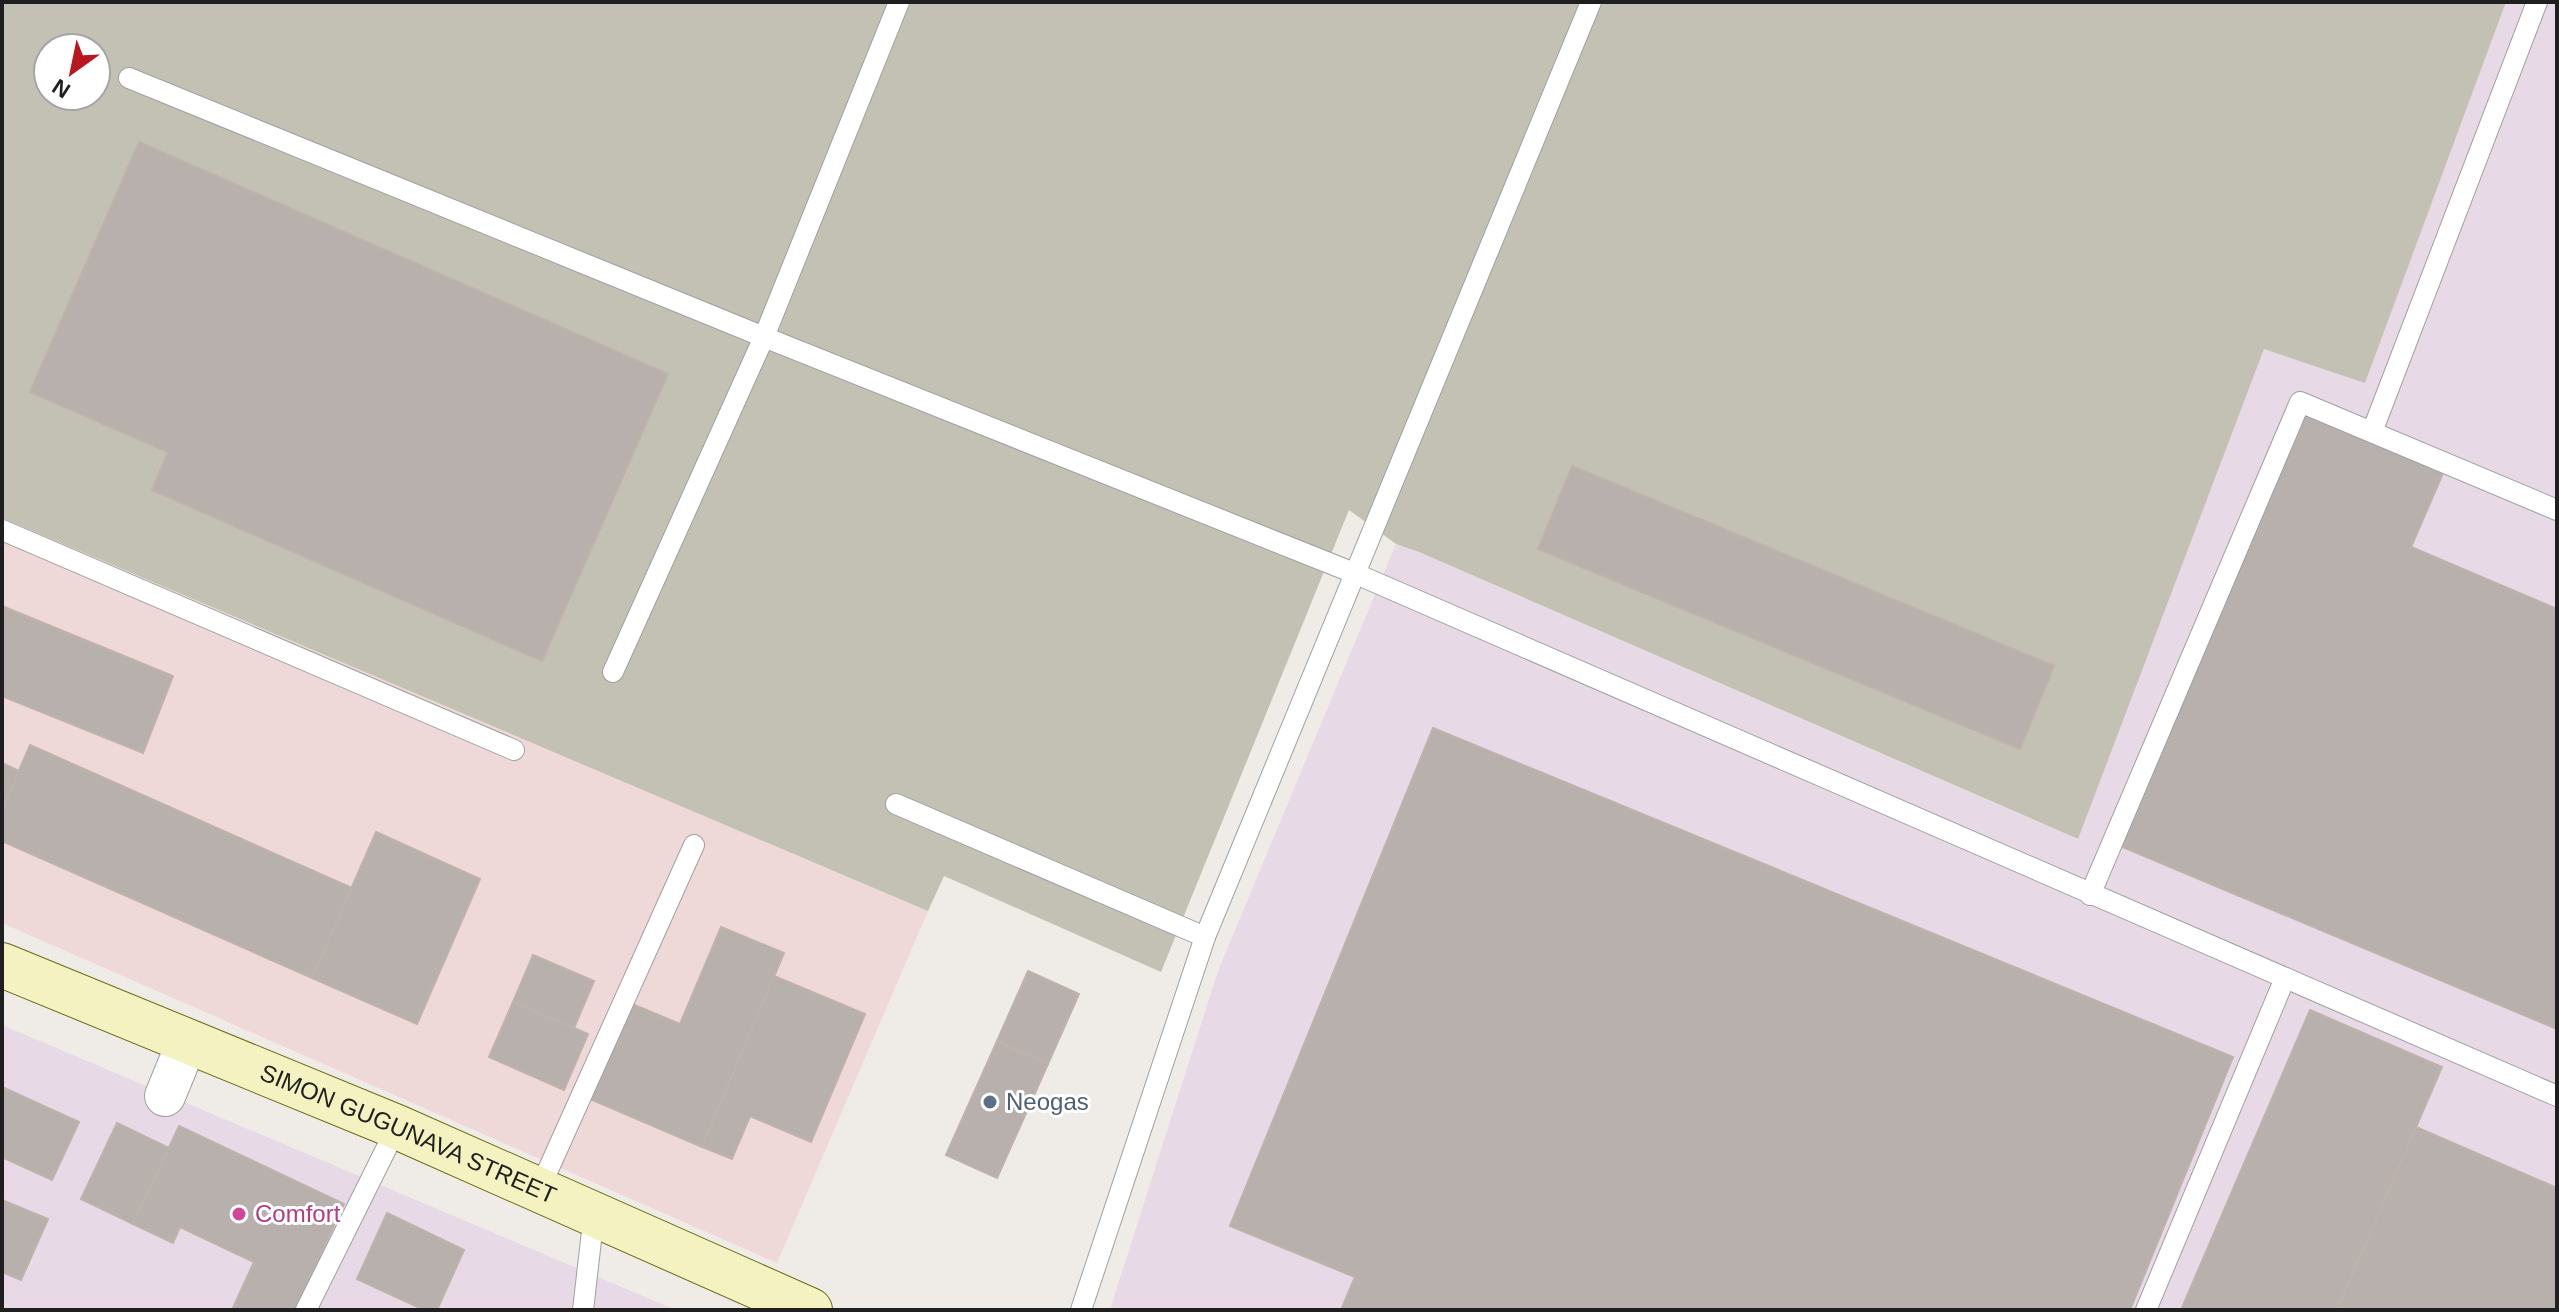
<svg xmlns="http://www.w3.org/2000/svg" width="2559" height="1312" font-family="Arial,sans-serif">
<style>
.commercial{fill:#eed8d8}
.industrial{fill:#e7d9e5}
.construction{fill:#c3c1b3;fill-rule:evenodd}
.building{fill:#b8b0ac;stroke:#bfb2aa;stroke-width:2}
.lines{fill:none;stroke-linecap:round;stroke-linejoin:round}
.lane-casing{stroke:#a0a0a0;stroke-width:22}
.street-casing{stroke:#a0a0a0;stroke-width:42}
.secondary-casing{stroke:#686c11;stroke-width:46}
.lane{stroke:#fff;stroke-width:20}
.street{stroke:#fff;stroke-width:40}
.secondary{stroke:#f3f2c0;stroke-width:44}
.service-dot{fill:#5c6f8a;stroke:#fff;stroke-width:3}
.hotel-dot{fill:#d1479c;stroke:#fff;stroke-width:3}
.labels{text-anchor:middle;stroke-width:6;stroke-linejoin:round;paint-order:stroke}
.service-label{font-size:24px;fill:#4e5e75;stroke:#fff;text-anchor:start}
.street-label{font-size:24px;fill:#1f1f1f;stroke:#fff}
.hotel-label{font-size:24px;fill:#b23c85;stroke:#fff;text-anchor:start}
</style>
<rect width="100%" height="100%" fill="#efece7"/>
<!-- commercial -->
<path class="commercial" d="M2,518l926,393 -151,352 -775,-340z"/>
<!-- industrial -->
<g class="industrial">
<path d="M2506,2h51v1308h-1447l108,-339 178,-427 23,8 658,287 187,-490 101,33z"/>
<path d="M2,1025l674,285h-674z"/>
</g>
<!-- construction -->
<path class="construction" d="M2,2h2504l-141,381 -101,-34 -186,490 -659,-287 -23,-8 -47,-34 -188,462 -217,-96 -16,35 -926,-393zM48,48h48v48h-48z"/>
<!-- building -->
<g class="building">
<path d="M139,142l529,232 -126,287 -390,-171 16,-38 -138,-60z"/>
<path d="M2302,411l142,60 -33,76 146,62v420l-437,-183z"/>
<path d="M1572,466l482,200 -34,83 -482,-200z"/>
<path d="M2,606l171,70 -30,77 -141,-57z"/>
<path d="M1433,728l800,329 -103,253h-789l14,-33 -125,-51z"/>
<path d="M30,745l322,143 -40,90 -310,-137v-31z"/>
<path d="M2,763l17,8 -16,37h-1z"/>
<path d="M376,832l104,47 -63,145 -105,-46z"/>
<path d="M721,927l63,26 -82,194 -112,-48 40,-96 50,21z"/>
<path d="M533,955l61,26 -20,47 -61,-26z"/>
<path d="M1028,971l51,23 -31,70 -51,-23z"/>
<path d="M774,976l91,38 -54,128 -61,-26 -18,43 -30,-12z"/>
<path d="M513,1002l75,32 -24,56 -75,-33z"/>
<path d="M2310,1010l132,57 -105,243h-156z"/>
<path d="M997,1041l51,23 -51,114 -51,-23z"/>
<path d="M2,1087l77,35 -27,58 -50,-23z"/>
<path d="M117,1123l52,25 -36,76 -52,-25z"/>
<path d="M179,1126l165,78 -49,106h-63l22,-48 -74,-35 -7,16 -40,-19z"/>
<path d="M2416,1127l141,61v122h-220z"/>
<path d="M2,1200l46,19 -27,61 -19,-8z"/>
<path d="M387,1213l77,37 -27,60h-13l-67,-31z"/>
</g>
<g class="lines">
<!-- lane casing -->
<g class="lane-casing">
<g id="lane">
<path d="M129,78l635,259 590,236 1203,523"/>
<path d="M2372,432l165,-430"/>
<path d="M2,530l512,220"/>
<path d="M613,672l151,-335 135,-335"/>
<path d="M896,804l309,133"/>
<path d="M2090,895l210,-493 257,108"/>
<path d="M539,1190l155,-345"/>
<path d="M306,1310l91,-183"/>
<path d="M583,1310l11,-96"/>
<path d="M1081,1310l124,-373 386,-935"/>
<path d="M2146,1310l139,-332"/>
</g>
</g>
<!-- street casing -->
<g class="street-casing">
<path id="street" d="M165,1096l23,-56"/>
</g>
<!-- secondary casing -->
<g class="secondary-casing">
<g id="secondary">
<path id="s1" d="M2,965l395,162 413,183"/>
</g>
</g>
<!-- lane -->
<use href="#lane" class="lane"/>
<!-- street -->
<use href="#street" class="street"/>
<!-- secondary -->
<use href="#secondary" class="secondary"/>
</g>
<!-- markers -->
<circle class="service-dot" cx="990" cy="1102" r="8"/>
<circle class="hotel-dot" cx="239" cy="1214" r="8"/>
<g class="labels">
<!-- service labels -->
<g class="service-label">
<text x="1006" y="1110">Neogas</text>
</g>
<!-- street labels -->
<g class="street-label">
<text dy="8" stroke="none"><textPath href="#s1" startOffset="440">SIMON GUGUNAVA STREET</textPath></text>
</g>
<!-- hotel labels -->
<g class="hotel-label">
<text x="255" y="1222">Comfort</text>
</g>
</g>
<!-- border -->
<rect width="2559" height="1312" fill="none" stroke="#1f1f1f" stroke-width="8"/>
<!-- north arrow -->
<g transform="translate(72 72) rotate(213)"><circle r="38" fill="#ffffff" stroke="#a5a5a5" stroke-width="2"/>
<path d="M0-6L14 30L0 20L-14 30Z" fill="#b91620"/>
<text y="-12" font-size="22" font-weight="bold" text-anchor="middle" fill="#1f1f1f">N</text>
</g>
</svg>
